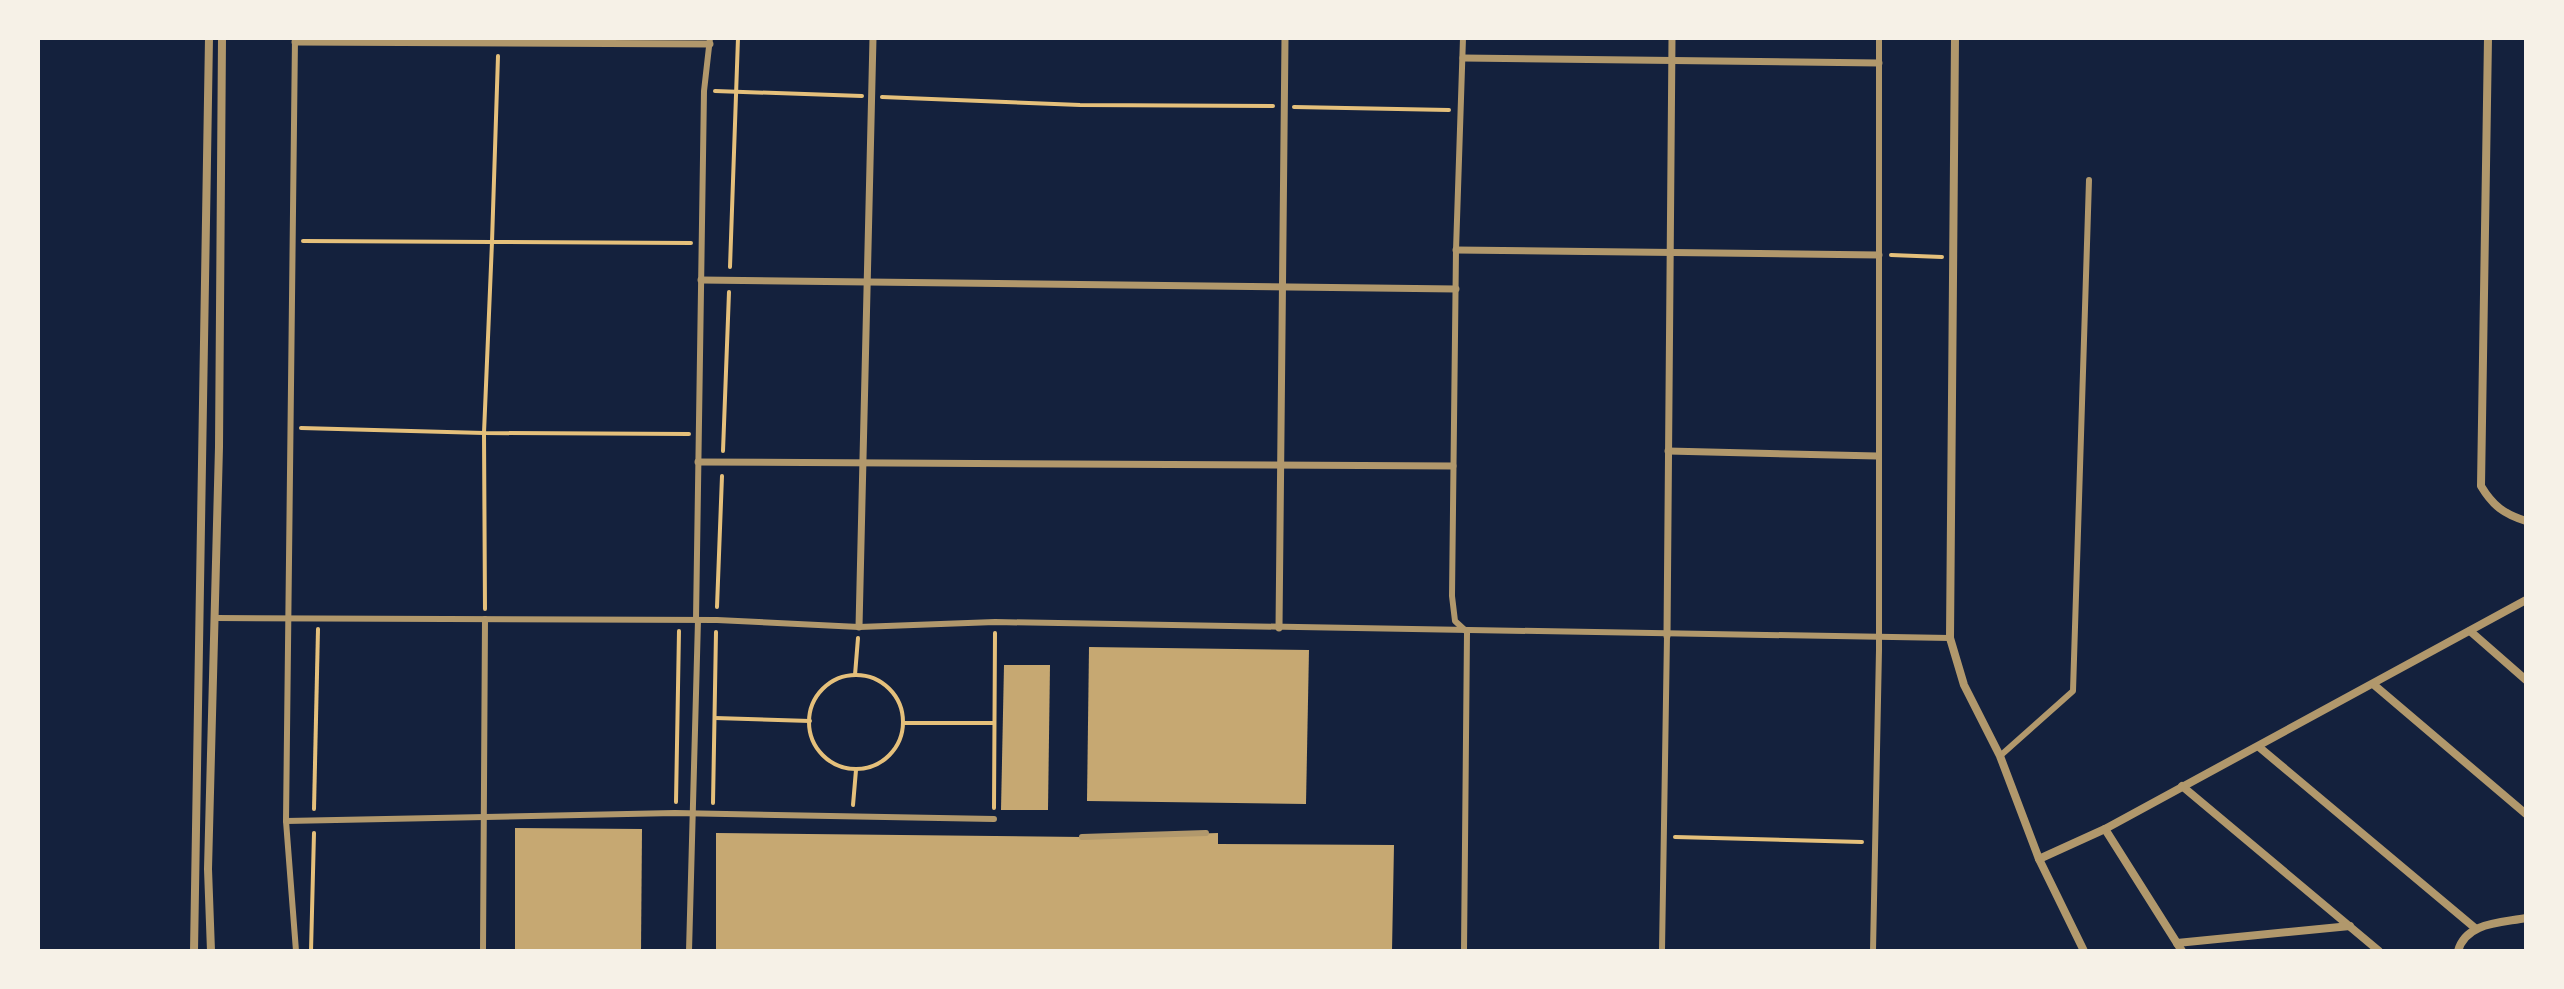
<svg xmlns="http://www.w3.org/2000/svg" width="2564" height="989" font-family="Rubik,sans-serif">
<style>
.building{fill:#c6a872}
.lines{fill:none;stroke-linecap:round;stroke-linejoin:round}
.path{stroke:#e5c07b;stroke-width:4}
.service{stroke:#b1986c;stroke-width:6}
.pedestrian{stroke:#b1986c;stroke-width:7}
.minor{stroke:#b1986c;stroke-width:8}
</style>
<rect width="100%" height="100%" fill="#14213d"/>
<!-- building -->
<g class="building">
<path d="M1089,647l220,3 -3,154 -219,-3z"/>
<path d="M1004,665h46l-2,145h-47z"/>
<path d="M515,828l127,1 -1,122h-126z"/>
<path d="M716,833l366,4 136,-4v11l176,1 -2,106h-676z"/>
</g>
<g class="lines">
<!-- path -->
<g class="path">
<path d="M715,91l147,5"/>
<path d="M882,97l198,8 193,1"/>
<path d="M1294,107l155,3"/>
<path d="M303,241l189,1 6,-186"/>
<path d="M1891,255l51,2"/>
<path d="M730,267l8,-229"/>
<path d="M301,428l183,5 1,176"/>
<path d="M689,434l-205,-1 8,-191 199,1"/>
<path d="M723,451l6,-159"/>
<path d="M717,607l5,-131"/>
<path d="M855,675l3,-37"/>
<circle cx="856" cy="722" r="47"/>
<path d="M715,718l95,3"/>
<path d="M904,723h89"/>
<path d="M676,802l3,-171"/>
<path d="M713,803l3,-171"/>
<path d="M853,805l3,-35"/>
<path d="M994,808l1,-175"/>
<path d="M314,809l4,-180"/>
<path d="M1675,837l187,5"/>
<path d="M58,951h23"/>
<path d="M311,951l3,-118"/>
</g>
<!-- service -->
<g class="service">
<path d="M295,38l-9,783 10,130"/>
<path d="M1463,38l-7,212 -4,346 3,25 12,11 -3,319"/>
<path d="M216,618l501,2 142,7 136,-5 955,16"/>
<path d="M696,620l8,-529 6,-53"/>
<path d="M2000,756l73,-65 16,-511"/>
<path d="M286,821l389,-8 319,6"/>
<path d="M1082,837l124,-4"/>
<path d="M483,951l2,-332"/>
<path d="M689,951l9,-331"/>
<path d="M1662,951l5,-315"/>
<path d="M1873,951l6,-301v-612"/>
</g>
<!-- pedestrian -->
<g class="pedestrian">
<path d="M295,42l415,2"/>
<path d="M1463,58l416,5"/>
<path d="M1456,250l423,5"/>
<path d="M701,280l755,9"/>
<path d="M1668,451l209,5"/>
<path d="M698,462l755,4"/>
<path d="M859,627l14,-589"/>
<path d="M1279,628l6,-590"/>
<path d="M1667,636l5,-598"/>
</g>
<!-- minor -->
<g class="minor">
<path d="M1955,38l-5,600 14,47 36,71 39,103 45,92"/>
<path d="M2488,38l-7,448c12,20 23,28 45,35"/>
<path d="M2470,631l56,49"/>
<path d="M2373,684l153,130"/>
<path d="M2259,747l216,181"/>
<path d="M2182,786l197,165"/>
<path d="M2105,829l77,122"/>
<path d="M2039,859l66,-30 421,-229"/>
<path d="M2177,943l173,-17"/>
<path d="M194,951l15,-913"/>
<path d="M211,951l-3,-82 11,-422 3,-409"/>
<path d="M2458,951c8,-29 43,-28 68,-33"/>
</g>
</g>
<!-- border -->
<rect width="2564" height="989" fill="none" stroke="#f6f1e7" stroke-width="80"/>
</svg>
